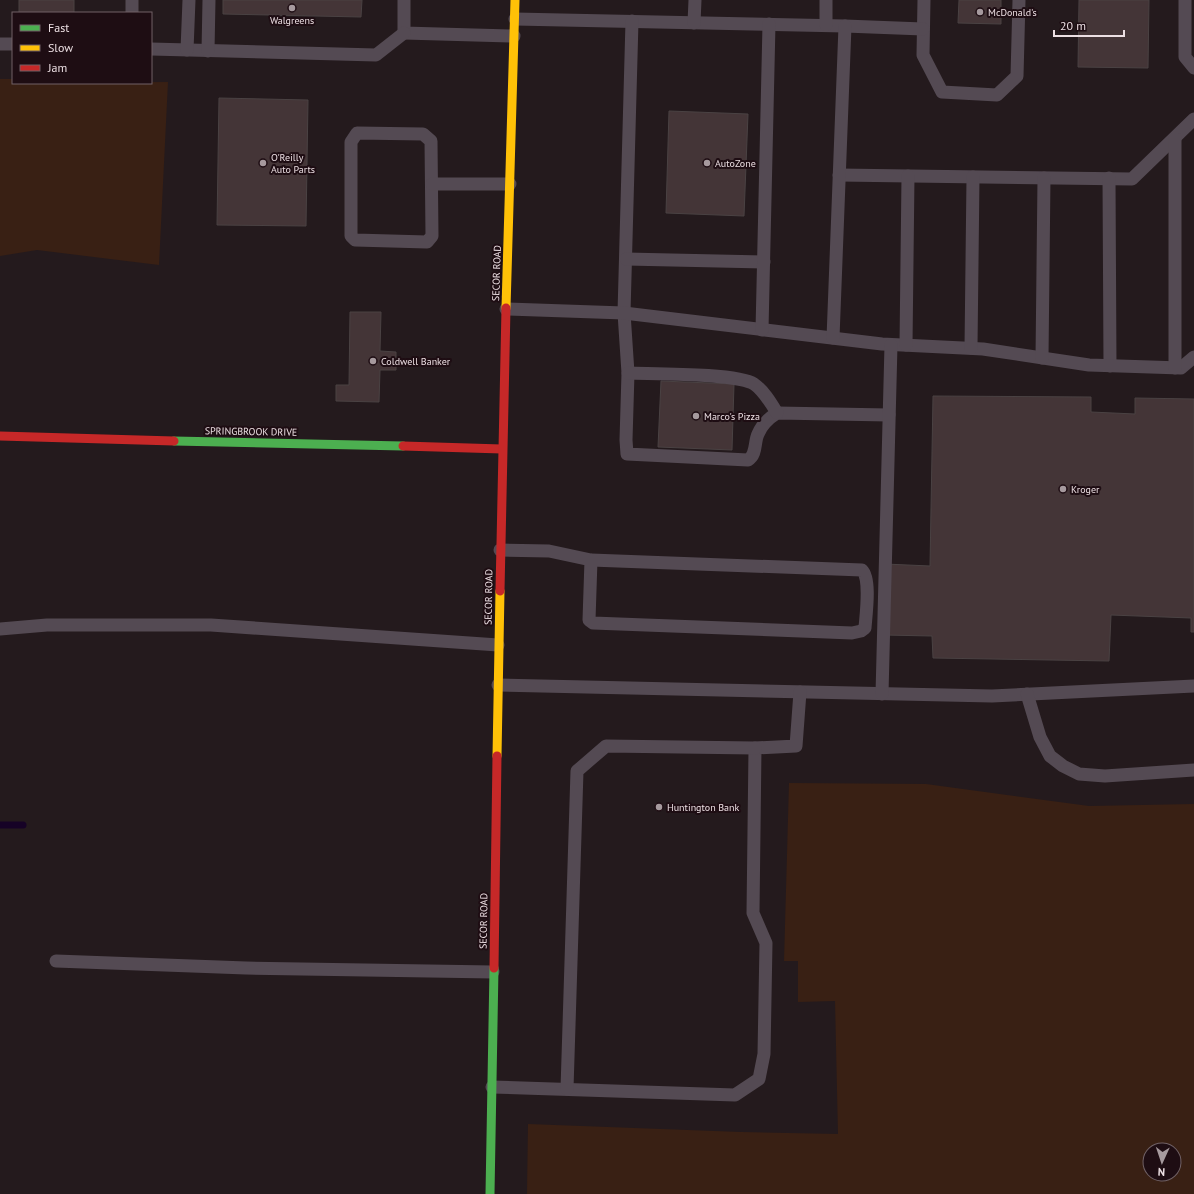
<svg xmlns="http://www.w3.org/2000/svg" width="1194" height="1194" font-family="'PT Sans',sans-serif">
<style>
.green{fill:#392014;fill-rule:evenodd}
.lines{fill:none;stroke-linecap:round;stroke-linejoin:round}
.stream{stroke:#160226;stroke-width:7}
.building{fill:#443537;stroke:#4a4243}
.lane{stroke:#544a53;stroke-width:13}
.fast{stroke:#4caf50;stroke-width:9}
.slow{stroke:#ffc107;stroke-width:9}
.jam{stroke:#c62828;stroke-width:9}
.poi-dot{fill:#a69a9e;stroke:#1e0d13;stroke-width:1.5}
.labels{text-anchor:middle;stroke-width:4;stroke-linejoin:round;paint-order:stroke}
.poi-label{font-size:10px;fill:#ecdfe3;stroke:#1e0d13;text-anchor:start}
.street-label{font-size:10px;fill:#ecdfe3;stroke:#1e0d13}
</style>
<rect width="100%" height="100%" fill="#241a1d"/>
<!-- green -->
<g class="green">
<path d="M0,79h13v4l155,-1 -9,183 -122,-15 -37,6z"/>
<path d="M789,783l137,1 163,22 105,-2v390h-667l1,-70 213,8 97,2 -3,-133 -37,1v-41h-14zM1150,1150h24v24h-24z"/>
</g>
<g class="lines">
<!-- stream -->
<path class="stream" d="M0,825h23"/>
</g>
<!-- building -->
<g class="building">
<rect x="19" y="0" width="55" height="13"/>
<path d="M223,0h139l-1,17 -138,-3z"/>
<path d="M959,0h42v24l-43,-1z"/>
<path d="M1079,0h70l-1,68 -70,-1z"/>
<path d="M219,98l89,2 -2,126 -89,-1z"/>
<path d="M669,111l79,3 -4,102 -78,-3z"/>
<path d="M350,312h31l-1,39 16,1v18h-16l-1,32 -43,-1v-16h13z"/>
<path d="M661,381l73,3 -2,66 -74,-3z"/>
<path d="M933,396l158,1v15l44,2v-16l59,1v233h-3v-14l-80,-3 -2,46 -176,-3 -1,-22 -48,-1 1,-71 45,2z"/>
</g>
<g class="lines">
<!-- lane -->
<g class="lane">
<path d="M404,0v33l110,3"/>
<path d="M924,0l-1,55 19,37 55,3 20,-19 2,-76"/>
<path d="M1185,0v57l9,11"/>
<path d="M132,13v-13"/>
<path d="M515,19l330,7 78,3"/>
<path d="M632,21l-8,292 4,60 -2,67 1,14 121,6c9,-5 6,-18 10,-26 4,-10 11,-16 19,-21l112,2"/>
<path d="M694,23l1,-23"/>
<path d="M826,25v-25"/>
<path d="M0,44h13"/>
<path d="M151,49l225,6 28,-22"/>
<path d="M187,50l2,-50"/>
<path d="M208,51l1,-51"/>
<path d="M357,133l66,1 8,7 1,95 -5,6 -72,-2 -4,-4v-94z"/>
<path d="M839,175l293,4 62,-60"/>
<path d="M1109,178l1,188"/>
<path d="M432,184h78"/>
<path d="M626,259l138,3"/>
<path d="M506,309l118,4 258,31 101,5 106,16 92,3 13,-11"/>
<path d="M762,330l7,-306"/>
<path d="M833,338l12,-312"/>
<path d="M906,345l2,-169"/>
<path d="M971,348l2,-171"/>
<path d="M1042,358l2,-180"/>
<path d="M1175,368v-230"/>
<path d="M628,373c25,1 109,0 126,11 10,7 17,19 23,29"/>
<path d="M500,550l49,1 42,9 271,10c9,9 4,44 3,58l-4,3 -9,2 -259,-10 -4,-3 2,-60"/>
<path d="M0,629l47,-4h164l287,20"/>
<path d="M498,685l494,11 202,-10"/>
<path d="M882,694l9,-349"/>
<path d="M1027,694l13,43 10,19 13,10 16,8 26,2 89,-6"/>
<path d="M56,961l190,7 247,4"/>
<path d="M492,1087l243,8 24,-16 5,-25 2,-111 -13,-30 2,-165 41,-2 4,-54"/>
<path d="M567,1089l10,-318 29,-25 149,2"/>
</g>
<!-- fast -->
<g class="fast">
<path d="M174,441l229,5"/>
<path d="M490,1194l4,-226"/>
</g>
<!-- slow -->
<g class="slow">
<path d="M506,308l9,-308"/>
<path d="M497,756l3,-165"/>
</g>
<!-- jam -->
<g class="jam">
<path d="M0,436l174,5"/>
<path d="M403,446l99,3"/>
<path d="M500,591l6,-283"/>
<path d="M494,968l3,-212"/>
</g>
</g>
<!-- markers -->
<g class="poi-dot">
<circle cx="292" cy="8" r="4"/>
<circle cx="980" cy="12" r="4"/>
<circle cx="263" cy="163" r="4"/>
<circle cx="707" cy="163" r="4"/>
<circle cx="373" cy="361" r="4"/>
<circle cx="696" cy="416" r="4"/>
<circle cx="1063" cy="489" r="4"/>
<circle cx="659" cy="807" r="4"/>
</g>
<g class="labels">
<!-- poi labels -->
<g class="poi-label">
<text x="988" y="16">McDonald's</text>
<text x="292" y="24" text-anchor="middle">Walgreens</text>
<text x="271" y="161">O'Reilly<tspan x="271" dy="12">Auto Parts</tspan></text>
<text x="715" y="167">AutoZone</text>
<text x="381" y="365">Coldwell Banker</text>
<text x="704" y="420">Marco's Pizza</text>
<text x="1071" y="493">Kroger</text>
<text x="667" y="811">Huntington Bank</text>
</g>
<!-- street labels -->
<g class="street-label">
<text transform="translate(496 273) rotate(-88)" y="4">SECOR ROAD</text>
<text transform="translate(251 431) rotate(1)" y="4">SPRINGBROOK DRIVE</text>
<text transform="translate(488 597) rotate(-89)" y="4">SECOR ROAD</text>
<text transform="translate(483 921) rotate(-89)" y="4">SECOR ROAD</text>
</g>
</g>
<!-- legend -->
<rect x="12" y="12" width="140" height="72" fill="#1e0d13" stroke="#706166"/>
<rect x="20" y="25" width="20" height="6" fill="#4caf50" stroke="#706166"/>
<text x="48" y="32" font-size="12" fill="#ecdfe3">Fast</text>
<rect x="20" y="45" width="20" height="6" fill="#ffc107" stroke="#706166"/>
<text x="48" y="52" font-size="12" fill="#ecdfe3">Slow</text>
<rect x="20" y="65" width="20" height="6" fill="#c62828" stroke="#706166"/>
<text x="48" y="72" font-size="12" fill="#ecdfe3">Jam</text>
<!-- north arrow -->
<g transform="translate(1162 1162) rotate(183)"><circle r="19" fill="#1e0d13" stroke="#706166"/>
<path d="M0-3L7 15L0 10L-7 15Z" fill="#a69a9e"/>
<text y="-6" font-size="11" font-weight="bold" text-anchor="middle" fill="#ecdfe3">N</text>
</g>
<!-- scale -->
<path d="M1054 30v6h70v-6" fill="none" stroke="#ecdfe3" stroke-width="2"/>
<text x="1060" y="30" font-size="12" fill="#ecdfe3" stroke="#1e0d13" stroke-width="3" paint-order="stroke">20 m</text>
</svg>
